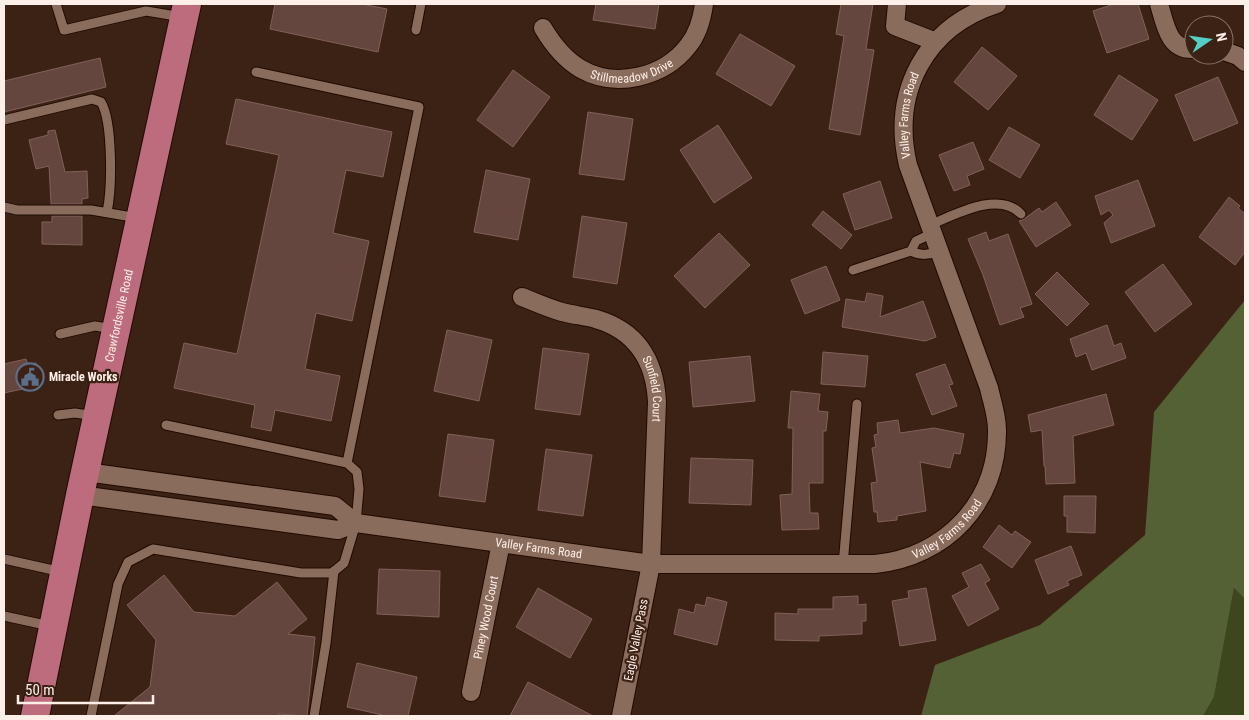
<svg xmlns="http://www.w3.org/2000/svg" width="1249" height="720" font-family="'Roboto Condensed',sans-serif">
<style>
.green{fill:#3c471d}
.forest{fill:#546134}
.building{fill:#65463e;stroke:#816058}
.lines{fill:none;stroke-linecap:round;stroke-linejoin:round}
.service-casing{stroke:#210a01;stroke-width:11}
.minor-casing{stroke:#210a01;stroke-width:20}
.primary-casing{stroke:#210a01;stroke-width:30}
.service{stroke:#8a6c5c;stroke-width:9}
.minor{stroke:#8a6c5c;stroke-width:18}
.primary{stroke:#bc6c7c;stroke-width:28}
.labels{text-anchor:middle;stroke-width:4.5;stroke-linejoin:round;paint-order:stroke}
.street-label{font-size:12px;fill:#feefe8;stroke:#3b2214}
.poi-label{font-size:12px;font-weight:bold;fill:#feefe8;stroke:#3b2214;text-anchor:start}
</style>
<rect width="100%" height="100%" fill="#3b2214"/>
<!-- green -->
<path class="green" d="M1234,588l11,11v117h-42l11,-19z"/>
<!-- forest -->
<path class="forest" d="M1245,300v299l-11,-11 -20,109 -11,19h-282l14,-51 105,-40 105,-90 9,-123z"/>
<!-- building -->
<g class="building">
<path d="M275,4h87l25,5 -9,43 -108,-23z"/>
<path d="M596,4h63l-4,25 -62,-9z"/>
<path d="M841,4h32l-7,45 8,1 -14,85 -31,-6 15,-93 -8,-2z"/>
<path d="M1114,4h24l11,35 -42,14 -14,-42z"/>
<path d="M740,34l55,32 -24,40 -55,-32z"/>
<path d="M982,47l35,29 -29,34 -34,-28z"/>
<path d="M100,58l6,29 -102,25v-31z"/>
<path d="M513,70l37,27 -37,50 -36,-27z"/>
<path d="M1119,75l39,25 -26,40 -38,-25z"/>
<path d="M1218,77l20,46 -44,18 -19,-46z"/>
<path d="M236,99l156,33 -9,45 -37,-7 -13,63 36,8 -17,80 -36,-8 -11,56 35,7 -9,45 -56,-11 -4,21 -20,-4 4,-22 -81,-17 10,-45 53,11 42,-199 -53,-11z"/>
<path d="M588,112l45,7 -9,61 -45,-6z"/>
<path d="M718,125l34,53 -38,25 -34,-53z"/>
<path d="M1009,127l31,18 -20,33 -31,-18z"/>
<path d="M55,130l10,42 22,-1 1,27 -6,1v5h-31l-2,-38 -13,3 -7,-29 19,-5v-4z"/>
<path d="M973,142l11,27 -17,7 3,9 -16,6 -15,-36z"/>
<path d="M486,170l44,9 -12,61 -44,-8z"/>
<path d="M1138,180l17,46 -44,17 -7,-20 9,-8 -4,-5 -8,5 -6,-19z"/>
<path d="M880,181l12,37 -37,12 -12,-36z"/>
<path d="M1229,197l11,9 -2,2 7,6v38l-10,13 -36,-28z"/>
<path d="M1056,202l15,23 -35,22 -17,-26 5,-2 15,-11 3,4z"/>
<path d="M823,211l29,24 -11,14 -29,-24z"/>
<path d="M52,216h30v29l-40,-1v-22h10z"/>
<path d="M582,216l45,7 -10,61 -44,-7z"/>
<path d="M986,232l3,9 19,-7 24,70 -12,4 4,9 -24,8 -17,-50 -15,-36z"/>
<path d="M719,233l31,32 -45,43 -31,-32z"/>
<path d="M1163,264l29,40 -37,28 -30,-40z"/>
<path d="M826,266l14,34 -35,14 -14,-34z"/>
<path d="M1057,272l32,32 -22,22 -32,-32z"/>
<path d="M867,293l16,3 -3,21 43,-16 13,36 -11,4 -83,-14 4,-28 19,3z"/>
<path d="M1107,325l7,21 7,-3 5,15 -34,12 -6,-17 -10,4 -6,-18z"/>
<path d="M447,330l45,10 -13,61 -45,-10z"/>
<path d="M543,348l46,6 -9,61 -45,-6z"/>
<path d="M823,352l45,4 -3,31 -44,-3z"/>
<path d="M750,356l5,45 -62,6 -4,-45z"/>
<path d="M26,359l2,6 8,-2 5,22 -37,8v-29z"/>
<path d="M945,364l8,20 -4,1 8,21 -25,9 -16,-41z"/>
<path d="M791,391l29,3 -2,17 10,1 -2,19h-3v52h-14l1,30h8l1,16 -37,1 -2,-35 12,-1 1,-66h-5z"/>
<path d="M1106,394l8,31 -41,11 2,47 -29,1 -1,-18h-1l-2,-36 -11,2 -3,-17z"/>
<path d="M898,420l2,13 34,-5 30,6 -4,20 -6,-1 -4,15 -30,-6 6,49 -29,5v4l-19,2 -1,-10h-3l-3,-29 6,-1 -5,-34 4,-1 -2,-12 4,-1 -1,-11z"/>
<path d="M448,434l46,6 -9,62 -46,-6z"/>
<path d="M546,449l46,6 -9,61 -45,-6z"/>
<path d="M691,458l62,2 -2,45 -62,-2z"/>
<path d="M1064,496h32l-1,37 -28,-1v-16h-3z"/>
<path d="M999,525l13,10 3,-4 16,11 -19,26 -29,-21z"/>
<path d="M1071,546l11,29 -15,6 2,4 -21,9 -13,-34z"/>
<path d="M981,564l9,16 -5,3 14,26 -31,17 -16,-30 17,-9 -7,-14z"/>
<path d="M379,569l61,2 -1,46 -62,-3z"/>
<path d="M164,575l30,37 41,4 42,-34 30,37 -19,15 27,3 -8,79 -29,-2 1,2h-165l36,-29 6,-47 -29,-35z"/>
<path d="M538,588l54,31 -22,39 -54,-31z"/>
<path d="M926,588l10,52 -36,6 -8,-45 17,-3 -1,-7z"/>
<path d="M858,596v9l8,-1v17h-4v13l-43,2v5l-44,-1v-27l23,1v-5h35v-12z"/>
<path d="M707,597l20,5 -10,43 -43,-11 5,-25 15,4 2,-9 9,2z"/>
<path d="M357,663l60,14 -9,39h-21l-40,-9z"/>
<path d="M528,682l65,34h-83z"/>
</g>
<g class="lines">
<!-- service casing -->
<g class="service-casing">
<g id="service">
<path d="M56,4l8,26 82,-19 36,6"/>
<path d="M416,30l5,-26"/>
<path d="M256,72l163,35 -72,356"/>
<path d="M4,120l88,-21 9,3c12,20 11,87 6,110"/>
<path d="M4,207l13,3h74l47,8"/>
<path d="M930,225c24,-10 69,-35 91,-11"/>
<path d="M911,251c10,5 17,4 28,0"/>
<path d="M853,270l58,-19 5,-10 17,-8"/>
<path d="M60,334l35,-8 19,3"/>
<path d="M58,415l17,-2 20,3"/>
<path d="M4,559l58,13"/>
<path d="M843,565l14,-161"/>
<path d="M4,616l46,10"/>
<path d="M91,716l27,-132 10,-22 25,-13 148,24h31l12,-10 12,-40 3,-34 -2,-17 -10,-9 -181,-38"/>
<path d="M314,716l12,-73 8,-72"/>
</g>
</g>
<!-- minor casing -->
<g class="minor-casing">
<g id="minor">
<path d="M897,4l-2,22 41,16"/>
<path d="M1159,4c6,19 9,47 35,45"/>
<path id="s1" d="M543,28c10,17 21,31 38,41 35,20 83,8 107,-23 10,-12 14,-27 16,-42"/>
<path d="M1224,51l14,5 7,6"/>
<path id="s2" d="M522,297c13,5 26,11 40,15 11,3 23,4 34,7 41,12 59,42 61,83l-6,162 -30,152"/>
<path d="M86,472l249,34 21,17"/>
<path id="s3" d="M80,495l258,35 18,-7 295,41h224c71,-7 123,-62 122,-134 0,-15 -5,-28 -8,-42l-81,-223c-17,-73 17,-138 89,-161"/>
<path id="s4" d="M471,692l30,-149"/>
</g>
</g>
<!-- primary casing -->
<g class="primary-casing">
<g id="primary">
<path id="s5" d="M35,716l45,-221 107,-491"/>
</g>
</g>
<!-- service -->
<use href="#service" class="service"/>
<!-- minor -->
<use href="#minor" class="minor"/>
<!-- primary -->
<use href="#primary" class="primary"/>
</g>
<!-- icons -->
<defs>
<g id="civic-ring" transform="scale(1.4375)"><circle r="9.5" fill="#3b2214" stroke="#5c6f8a" stroke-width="1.5"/><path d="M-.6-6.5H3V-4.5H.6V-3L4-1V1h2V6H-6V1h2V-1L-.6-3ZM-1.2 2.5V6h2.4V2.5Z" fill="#5c6f8a"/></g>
</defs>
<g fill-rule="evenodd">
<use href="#civic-ring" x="30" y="377"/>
</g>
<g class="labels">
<!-- street labels -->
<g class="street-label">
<text dy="4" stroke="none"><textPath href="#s1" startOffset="110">Stillmeadow Drive</textPath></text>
<text dy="4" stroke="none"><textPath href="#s3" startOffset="1332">Valley Farms Road</textPath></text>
<text dy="4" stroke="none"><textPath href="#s5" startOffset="409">Crawfordsville Road</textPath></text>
<text dy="4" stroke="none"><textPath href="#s2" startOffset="175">Sunfield Court</textPath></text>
<text dy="4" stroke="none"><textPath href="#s3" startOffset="884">Valley Farms Road</textPath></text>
<text dy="4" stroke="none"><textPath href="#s3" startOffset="464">Valley Farms Road</textPath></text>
<text dy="4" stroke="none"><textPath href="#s4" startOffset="76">Piney Wood Court</textPath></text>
<text transform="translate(636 640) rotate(-79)" y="4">Eagle Valley Pass</text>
</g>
<!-- poi labels -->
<g class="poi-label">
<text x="49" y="381">Miracle Works</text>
</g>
</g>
<!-- border -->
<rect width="1249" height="720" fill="none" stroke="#feefe8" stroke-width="10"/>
<!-- north arrow -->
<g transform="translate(1209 40) rotate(77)"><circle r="24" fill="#3b2214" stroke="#897469"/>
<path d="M0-4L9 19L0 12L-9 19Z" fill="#55cec6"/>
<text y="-8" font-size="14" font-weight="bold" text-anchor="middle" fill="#feefe8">N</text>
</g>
<!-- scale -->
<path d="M18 695v8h135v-8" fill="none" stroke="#feefe8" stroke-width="2.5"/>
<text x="25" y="695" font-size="15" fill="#feefe8" stroke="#3b2214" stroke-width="4" paint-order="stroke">50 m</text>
</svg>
